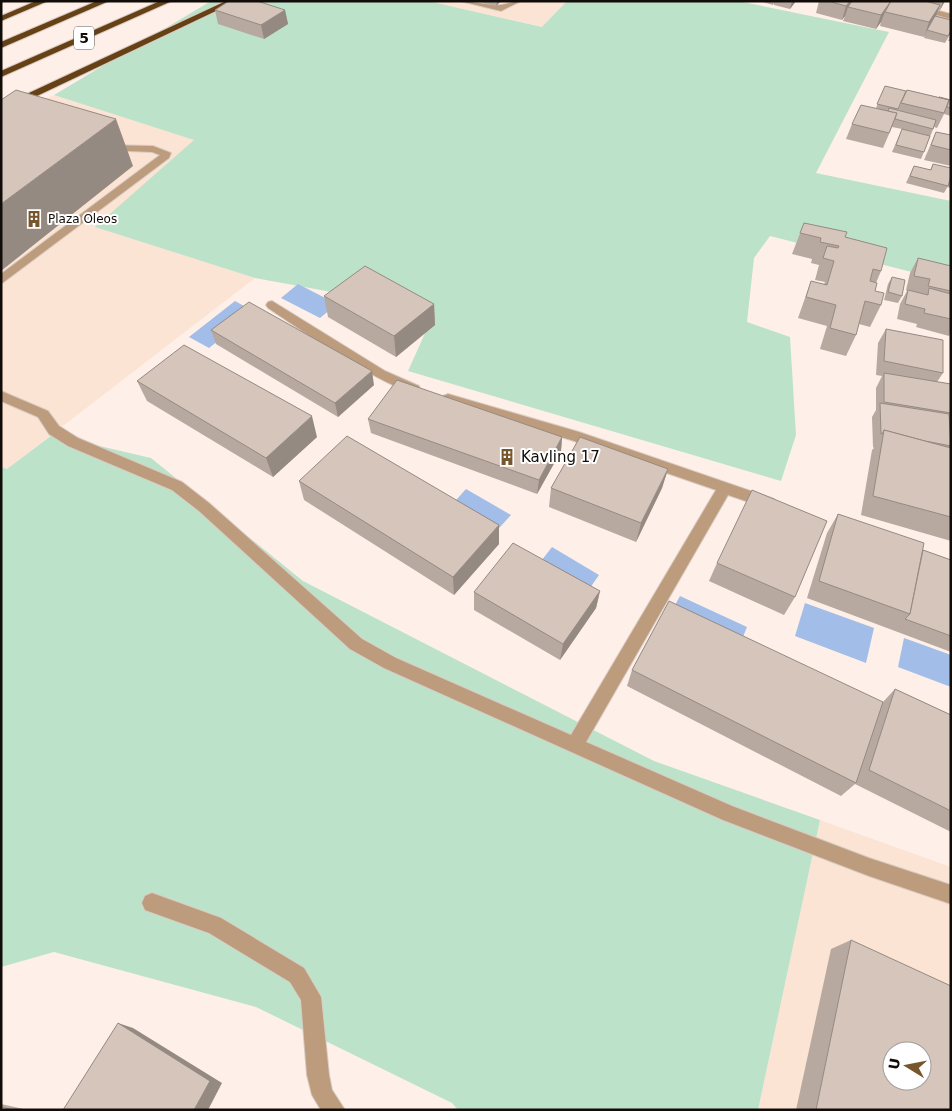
<svg xmlns="http://www.w3.org/2000/svg" width="952" height="1111" font-family="'DejaVu Sans',sans-serif">
<style>
.built{fill:#fce4d4;fill-rule:evenodd}
.green{fill:#bce2ca}
.water{fill:#a1bde8}
.lines{fill:none;stroke-linecap:round;stroke-linejoin:round}
.minor-casing{stroke:#d8ccc4;stroke-width:2}
.highway-casing{stroke:#d8ccc4;stroke-width:2}
.minor{fill:#bc9c7c;fill-rule:evenodd}
.highway{fill:#664115;fill-rule:evenodd}
.wall{fill:#b7a9a0}
.shaded-wall{fill:#958a82}
.building{fill:#d5c5ba;stroke:#958a82;fill-rule:evenodd}
.labels{text-anchor:middle;stroke-width:4;stroke-linejoin:round;paint-order:stroke}
.far-poi-label{font-size:12px;fill:#110c08;stroke:#fff;text-anchor:start}
.shield{fill:#fff;stroke:#585552;stroke-width:1}
.shield-label{font-size:14px;font-weight:bold;fill:#110c08}
.poi-label{font-size:15px;fill:#110c08;stroke:#fff;text-anchor:start}
</style>
<rect width="100%" height="100%" fill="#fef0e8"/>
<!-- built -->
<g class="built">
<path d="M428,1h139l-24,26z"/>
<path d="M54,95l141,45 -99,87 159,51 -248,191 -6,-2v-347z"/>
<path d="M820,820l131,47v243h-193zM892,1051h30v30h-30z"/>
</g>
<!-- green -->
<g class="green">
<path d="M211,1h217l114,26 25,-26h171l151,31 -73,141 135,28v81l-181,-46 -16,22 -7,64 43,15 6,98 -15,46 -373,-110 27,-60 -180,-33 -160,-51 99,-87 -140,-45z"/>
<path d="M52,435l99,23 152,123 351,180 166,59 -62,290h-300l-6,-7 -196,-96 -202,-55 -53,15v-500l6,2z"/>
</g>
<!-- water -->
<g class="water">
<path d="M298,284l39,20 -17,14 -39,-20z"/>
<path d="M235,301l20,11 -46,36 -20,-11z"/>
<path d="M466,489l45,26 -19,21 -44,-27z"/>
<path d="M552,547l47,28 -16,23 -48,-29z"/>
<path d="M680,596l67,31 -10,24 -69,-33z"/>
<path d="M805,603l69,25 -8,35 -71,-27z"/>
<path d="M904,638l47,17v32l-53,-20z"/>
</g>
<g class="lines">
<!-- minor casing -->
<g class="minor-casing">
<g id="minor">
<path d="M460,1c10,0 35,5 41,4 7,-1 12,-4 20,-4l-20,10z"/>
<path d="M886,1h15l50,13v5z"/>
<path d="M107,145l46,1 18,7 -2,5 -168,126v-10l159,-119 -8,-3 -49,-2v-4z"/>
<path d="M272,301l113,70 34,15 1,3 -1,3c-21,6 -128,-69 -151,-84l-2,-3 2,-3z"/>
<path d="M1,391l47,20 11,15 19,12 104,44 27,21 153,136 34,19 175,77 145,-245 -145,-50 -128,-38 -2,-3 2,-3 5,-2 131,38 195,67 2,4 -2,4 -5,2 -41,-14 -142,247 146,64 137,52 82,27v19l-82,-28 -146,-56 -339,-152 -34,-19 -151,-138 -27,-21 -104,-44 -19,-12 -11,-17 -37,-16z"/>
<path d="M152,893l69,25 83,50 17,29 8,78 3,15 13,20h-24l-9,-15 -5,-20 -6,-75 -11,-18 -81,-49 -64,-23 -3,-7 3,-7z"/>
</g>
</g>
<!-- highway casing -->
<g class="highway-casing">
<g id="highway">
<path d="M36,1h12l-47,20v-5z"/>
<path d="M97,1h12l-108,47v-6z"/>
<path d="M160,1h12l-171,76v-6z"/>
<path d="M226,1h11l-236,112v-7z"/>
</g>
</g>
<!-- minor -->
<use href="#minor" class="minor"/>
<!-- highway -->
<use href="#highway" class="highway"/>
</g>
<!-- wall -->
<g class="wall">
<path d="M476,1h25l-5,5z"/>
<path d="M759,1h37l-6,8 -16,-4v-2l-1,2z"/>
<path d="M819,1h126l-5,9h-1l-3,6 15,4v13l-6,10 -21,-5 1,-3 -1,2 -44,-11 1,-4 -5,7 -33,-8 2,-5 -3,4 -26,-7z"/>
<path d="M215,10h70l3,14 -24,15 -46,-15z"/>
<path d="M951,34v7h-3z"/>
<path d="M885,86l21,5 -8,20 9,-21 44,10v16l-7,-2 -7,14 -3,-1 -13,32 -29,-7 10,-23 -10,-2 -9,21 -37,-9 6,-15 24,-16z"/>
<path d="M936,132l15,3v31l-27,-6z"/>
<path d="M933,164l15,22 -4,7 -38,-10 8,-17 16,4z"/>
<path d="M951,177v11l-4,-1z"/>
<path d="M804,223l41,14 36,34 -5,12 -1,8 6,14 -11,22 -11,-3 -3,11 -10,21 -26,-7 7,-23 -29,-8 13,-37 13,3 1,-2 -10,-2 4,-15 -8,-2 1,-4 -20,-5z"/>
<path d="M918,258l33,8v66l-2,4 -33,-9 1,-3 -20,-5 3,-15 7,-13 -1,-1 4,-17z"/>
<path d="M892,277l10,19 -4,7 -14,-3 4,-16z"/>
<path d="M324,296l110,8 1,21 -39,32 -68,-40z"/>
<path d="M886,329l57,44 -6,9 14,2v157l-90,-26 11,-65 2,-2 -1,-1 -1,-30 4,-7v-22l6,-12 -6,-1 2,-32z"/>
<path d="M211,330l163,55 -36,32 -122,-73z"/>
<path d="M137,381l180,56 -44,40 -126,-76z"/>
<path d="M368,419l194,18 -1,14 -24,43 -166,-61z"/>
<path d="M668,469l-6,19 -26,54 -87,-35 2,-19z"/>
<path d="M299,481l200,44v19l-45,51 -150,-95z"/>
<path d="M838,514l85,36 28,10v92l-144,-54 20,-65z"/>
<path d="M717,563l78,34 -11,18 -75,-34z"/>
<path d="M600,591l-4,17 -36,52 -86,-50v-18z"/>
<path d="M632,670l251,32 12,-13 56,26v117l-96,-48 -14,12 -214,-110z"/>
<path d="M851,940l100,170h-155l35,-161z"/>
<path d="M1,1104l27,6h-27z"/>
</g>
<!-- shaded-wall -->
<g class="shaded-wall">
<path d="M497,1h4l-5,5z"/>
<path d="M796,1l-6,8 2,-7z"/>
<path d="M850,1h6l-8,6 -3,9 -3,4 4,-14z"/>
<path d="M891,1l-6,11 -4,10 -5,7 5,-14z"/>
<path d="M943,1h2l-5,9z"/>
<path d="M940,5l-5,14 -8,11 -3,7 5,-15z"/>
<path d="M285,10l3,14 -24,15 -3,-14z"/>
<path d="M116,119l17,47 -132,105v-67z"/>
<path d="M434,304l1,21 -39,32 -2,-21z"/>
<path d="M372,371l2,14 -36,32 -3,-14z"/>
<path d="M312,416l5,21 -44,40 -7,-19z"/>
<path d="M562,437l-1,14 -24,43 2,-14z"/>
<path d="M668,469l-6,19 -26,54 5,-19z"/>
<path d="M499,525v19l-45,51 -1,-18z"/>
<path d="M600,591l-4,17 -36,52 3,-16z"/>
<path d="M118,1023l15,5 89,55 -14,27h-14z"/>
</g>
<!-- building -->
<g class="building">
<path d="M229,1h28l28,9 -24,15 -46,-15z"/>
<path d="M828,1h22l-4,5z"/>
<path d="M852,1h39l-10,14 -33,-8z"/>
<path d="M891,1h34l15,4 -11,17 -44,-10z"/>
<path d="M935,16l16,4v11l-3,5 -21,-6z"/>
<path d="M885,86l21,5 -8,18 -21,-5z"/>
<path d="M16,90l100,29 -115,85v-104z"/>
<path d="M907,90l42,10 -5,13 -43,-10z"/>
<path d="M939,97l12,3v8l-4,-1 2,-7z"/>
<path d="M861,105l36,8 -8,20 -37,-9z"/>
<path d="M889,108l47,12 -3,9 -38,-10 2,-6 -9,-2z"/>
<path d="M902,129l28,7 -6,16 -28,-7z"/>
<path d="M936,132l15,3v15l-20,-5z"/>
<path d="M933,164l18,4v8l-3,10 -38,-10 4,-10 17,4z"/>
<path d="M804,223l43,9 -2,5 42,11 -6,23 -8,-2 -3,12 7,2 -2,8 9,2 -3,12 -16,-4 -9,34 -26,-7 6,-23 -30,-8 5,-16 16,4 7,-24 -11,-3 4,-12 11,2 1,-2 -19,-4 1,-4 -21,-5z"/>
<path d="M918,258l33,8v25l-23,-5 2,-7 -16,-3z"/>
<path d="M365,266l69,38 -40,32 -70,-40z"/>
<path d="M892,277l13,3 -3,16 -14,-4z"/>
<path d="M929,288l22,6v25l-27,-6 1,-4 -20,-5 3,-14 20,5z"/>
<path d="M249,302l123,69 -37,32 -124,-73z"/>
<path d="M886,329l57,11v33l-59,-12z"/>
<path d="M184,345l128,71 -46,42 -129,-77z"/>
<path d="M884,373l67,11v29l-67,-11z"/>
<path d="M397,380l165,57 -23,43 -171,-61z"/>
<path d="M880,403l69,11 2,32 -26,-5 -41,-11 -2,4h-1z"/>
<path d="M884,430l67,18v69l-78,-21z"/>
<path d="M347,436l152,89 -46,52 -154,-96z"/>
<path d="M580,437l88,32 -27,54 -90,-35z"/>
<path d="M752,490l75,31 -32,76 -78,-34z"/>
<path d="M838,514l86,29 -14,71 -91,-33z"/>
<path d="M513,543l87,48 -37,53 -89,-52z"/>
<path d="M923,550l28,10v76l-46,-17 5,-5z"/>
<path d="M669,601l214,101 -27,81 -224,-113z"/>
<path d="M895,689l56,26v96l-82,-41z"/>
<path d="M851,940l100,46v124h-135zM892,1051h30v30h-30z"/>
<path d="M118,1023l92,58 -16,29h-131z"/>
<path d="M1,1107l13,3h-13z"/>
</g>
<!-- icons -->
<defs>
<g id="building-bare" transform="scale(1.35)"><path d="M-4-6H4V6H1V3H-1V6H-4ZM-2.5-4.3h1.7v1.8h-1.7ZM.8-4.3h1.7v1.8H.8ZM-2.5-1h1.7V.8h-1.7ZM.8-1h1.7V.8H.8Z" fill="#77552d" stroke="#fff" stroke-width="2.5" paint-order="stroke"/></g>
</defs>
<g fill-rule="evenodd">
<use href="#building-bare" x="34" y="219"/>
<use href="#building-bare" x="507" y="457"/>
</g>
<g class="labels">
<!-- far-poi labels -->
<g class="far-poi-label">
<text x="48" y="223">Plaza Oleos</text>
</g>
<!-- shield labels -->
<rect class="shield" x="74" y="26.5" width="20" height="23" rx="4"/>
<g class="shield-label">
<text x="84" y="43">5</text>
</g>
<!-- poi labels -->
<g class="poi-label">
<text x="521" y="462">Kavling 17</text>
</g>
</g>
<!-- border -->
<rect width="952" height="1111" fill="none" stroke="#110c08" stroke-width="5"/>
<!-- north arrow -->
<g transform="translate(907 1066) rotate(280)"><circle r="24" fill="#ffffff" stroke="#a09e9c"/>
<path d="M0-4L9 19L0 12L-9 19Z" fill="#77552d"/>
<text y="-8" font-size="14" font-weight="bold" text-anchor="middle" fill="#110c08">U</text>
</g>
</svg>
